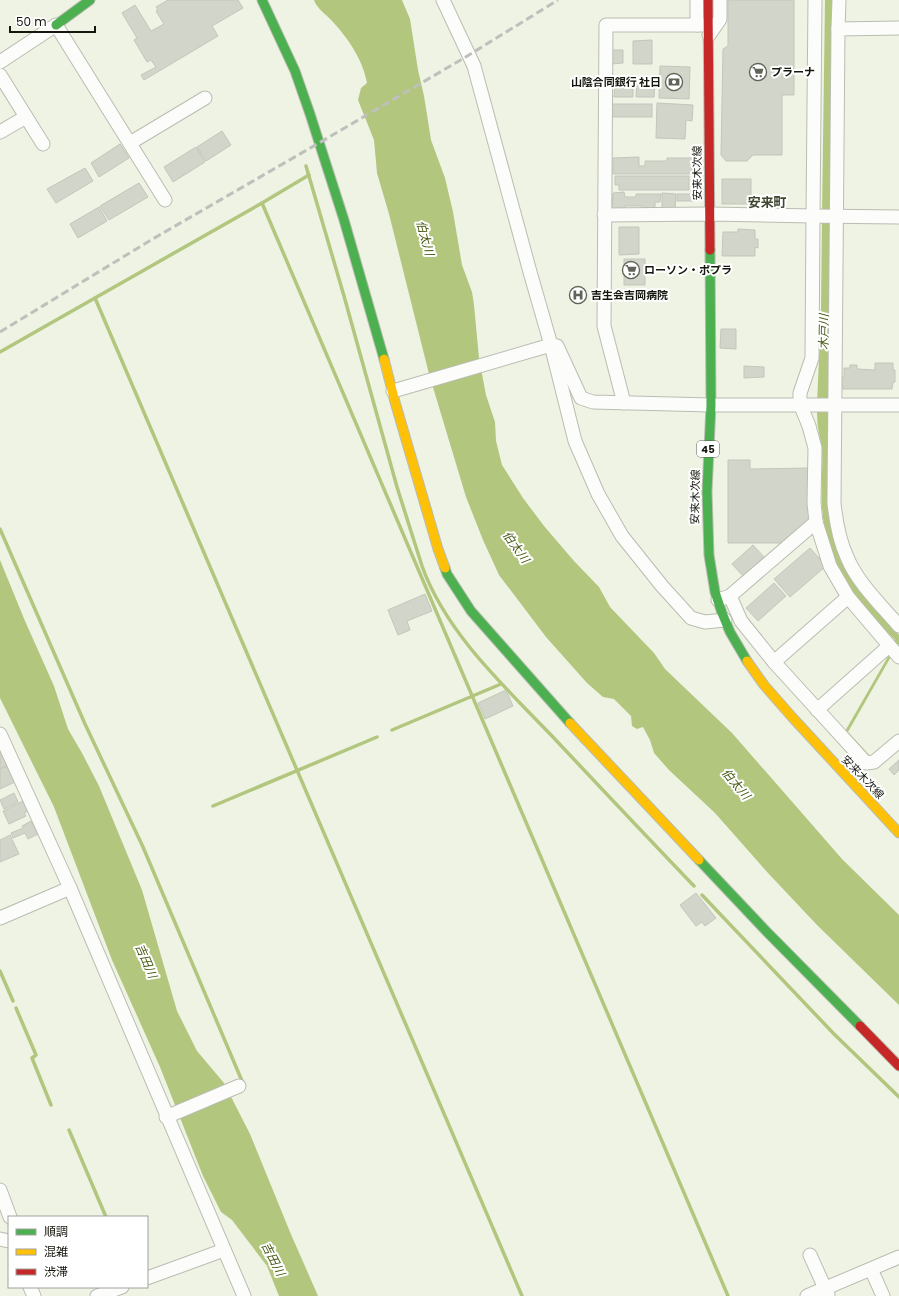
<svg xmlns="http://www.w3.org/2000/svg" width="899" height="1296" font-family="Poppins,'Noto Sans JP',sans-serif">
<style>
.water{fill:#b2c67e}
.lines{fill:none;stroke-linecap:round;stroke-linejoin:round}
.stream{stroke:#b2c67e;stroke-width:3.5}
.building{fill:#d2d6ca;stroke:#c3c6bb}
.street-casing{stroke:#b9bdb1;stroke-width:15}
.fast-casing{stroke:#b9bdb1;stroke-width:11}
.slow-casing{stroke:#b9bdb1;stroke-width:11}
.jam-casing{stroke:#b9bdb1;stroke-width:11}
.street{stroke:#fcfdfb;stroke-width:13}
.fast{stroke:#4caf50;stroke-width:9}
.slow{stroke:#ffc107;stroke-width:9}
.jam{stroke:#c62828;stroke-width:9}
.rail{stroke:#bec0bc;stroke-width:3;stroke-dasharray:8 4;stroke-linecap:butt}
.labels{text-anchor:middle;stroke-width:4;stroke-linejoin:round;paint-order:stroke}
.shield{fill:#fff;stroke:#5a5d56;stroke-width:1}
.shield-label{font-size:10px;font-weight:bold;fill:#14170d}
.poi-label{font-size:11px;font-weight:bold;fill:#14170d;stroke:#fff;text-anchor:start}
.street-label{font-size:11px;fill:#14170d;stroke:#fff}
.water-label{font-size:12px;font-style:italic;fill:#485913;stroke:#fff}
.quarter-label{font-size:13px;font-weight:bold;fill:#3f4731;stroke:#fff}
</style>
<rect width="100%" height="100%" fill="#eef3e4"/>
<!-- water -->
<g class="water">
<path d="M314,0h88l8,19 8,51 6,26 7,44 14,38 8,34 9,53 10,27 2,13 5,53 7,37 9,27 1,19 6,24 21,33 21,28 30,35 25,26 11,20 44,46 11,16 67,64 110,126 57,56v90l-82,-80 -49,-52 -53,-60 -46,-43 -15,-17 -4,-13 -7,-13 -6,2 -5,-3 -1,-10 -17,-17 -11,-2 -16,-14 -41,-46 -47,-62 -16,-35 -17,-43 -37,-123 -40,-160 -12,-41 -3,-33 -16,-40 3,-12 6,-5c-4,-23 -19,-45 -35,-62 -6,-7 -15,-12 -18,-21z"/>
<path d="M825,0h8l-1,215h-10z"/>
<path d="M822,217h9l-2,187h-12l4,-91z"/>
<path d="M817,406h12v96l27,81 26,34 17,18v9l-3,4 -2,-2 1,-6c-40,-41 -69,-74 -73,-133 -1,-19 1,-37 0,-56 0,-6 -2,-12 -3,-18 -2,-9 -2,-18 -2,-27z"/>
<path d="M0,560l25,61 29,65 14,43 14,24 17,33 43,104 35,121 20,40 27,32 26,51 40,98 28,64h-39l-12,-30 -35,-46 -11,-8 -18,-36 -43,-109 -48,-107 -58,-153 -54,-109z"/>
<path d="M890,653l2,2 -44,77 25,27h-5l-24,-26z"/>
</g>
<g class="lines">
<!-- stream -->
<g class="stream">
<path d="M306,166l38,130 53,191 25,79c24,67 82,120 130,170 47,50 94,100 142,150"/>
<path d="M262,203l466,1093"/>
<path d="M95,298l427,998"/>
<path d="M0,352l262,-149 47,-28"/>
<path d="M0,529l85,195 58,123 99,234"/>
<path d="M392,730l109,-46"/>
<path d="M213,806l164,-69"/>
<path d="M702,895l132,139 65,63"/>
<path d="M0,971l13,30"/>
<path d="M16,1008l20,47 -4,3 19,47"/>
<path d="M69,1130l37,87"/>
</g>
</g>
<!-- building -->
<g class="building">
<path d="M168,0h70l5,8 -31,18 6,10 -74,44 -3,-5 15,-8 -5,-7 -4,2 -13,-22 3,-2 -15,-25 13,-8 16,26 13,-7 -8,-13 2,-1 -2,-3z"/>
<path d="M728,0h66v95h-12v60h-29l-6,6h-21l-5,-6 2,-106 5,-3z"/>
<path d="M652,40v24h-19v-23z"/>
<path d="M611,50h12v13l-12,1z"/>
<path d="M660,66l30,1 -1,32 -30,-1z"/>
<path d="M615,79h18v18h-19z"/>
<path d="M637,79l18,1 -1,17h-18z"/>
<path d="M657,103l36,2 -1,16 -6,-1 -1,19 -29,-1z"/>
<rect x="612" y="104" width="40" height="13"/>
<path d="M222,131l9,14 -25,16 -9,-14z"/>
<path d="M120,144l9,14 -30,19 -8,-14z"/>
<path d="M196,147l9,15 -32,20 -9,-15z"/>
<path d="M639,157v9h6v-5h22v-3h25v16h-79v-16z"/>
<path d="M85,168l8,13 -37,22 -9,-14z"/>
<path d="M615,176h74v14h-70v-5h-4z"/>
<rect x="722" y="179" width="29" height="25"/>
<path d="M139,183l9,14 -39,23 -9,-14z"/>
<path d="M624,192l1,5h11v-3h25l-1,8h-5v7h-13v-3h-17l-1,4h-12l1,-17z"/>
<path d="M662,193l14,1 -1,15h-13z"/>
<rect x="677" y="194" width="16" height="7"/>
<path d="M99,207l8,14 -29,17 -8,-14z"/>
<path d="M619,227h20v27l-20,1z"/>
<path d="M738,229l17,1v9h3v9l-3,-1v9h-33l1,-24h15z"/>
<rect x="624" y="259" width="21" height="26"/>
<path d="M721,329h15v20l-16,-1z"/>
<path d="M875,363h18v7h2v12h-2l-1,7h-49v-4h-2v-8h3v-9h6v-3h7v4l18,1z"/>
<path d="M744,366l20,1v10l-20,1z"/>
<path d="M728,460h22v9l60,-1 1,53 -25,22h-58z"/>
<path d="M753,545l12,13 -21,19 -12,-13z"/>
<path d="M810,548l16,18 -36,31 -16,-18z"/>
<path d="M774,583l12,13 -28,25 -12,-13z"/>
<path d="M425,594l7,17 -25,10 3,9 -12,5 -10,-25z"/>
<path d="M506,690l7,16 -28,13 -7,-16z"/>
<path d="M2,752l6,13 -8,4v-16z"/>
<path d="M899,760v10l-5,5 -5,-6z"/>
<path d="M8,766l7,16 -15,7v-20z"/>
<path d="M14,793l4,9 -14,7 -4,-9z"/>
<path d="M23,801l5,10 -4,2 2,3 -17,8 -6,-13z"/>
<path d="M31,821l7,13 -10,5 -3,-6 -12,5 -2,-5 12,-5 -1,-2z"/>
<path d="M10,835l9,19 -19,8v-22z"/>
<path d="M696,893l20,25 -11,8 -3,-4 -6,4 -16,-21z"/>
</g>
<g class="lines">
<!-- street casing -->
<g class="street-casing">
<g id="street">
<path d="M443,0l31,66 56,206 21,73 24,96 23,53 24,42 40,50 29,32 14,4 20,-2"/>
<path d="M697,25v-25"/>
<path d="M899,28l-61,1 -4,474c2,19 5,37 13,54 10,25 34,48 52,69"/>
<path d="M838,29l1,-29"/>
<path d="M709,35l11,-16v-19"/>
<path d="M0,62l56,-37 109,175"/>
<path d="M0,75l43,69"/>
<path d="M0,132l26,-15"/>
<path d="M130,143l75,-45"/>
<path d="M604,215l105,-1 104,2 2,-216"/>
<path d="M393,391l158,-46 6,1 24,52 12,4 118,3h188"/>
<path d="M624,403l-20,-77 2,-301h102"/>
<path d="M730,596l11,25 33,41 74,-65 -18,-31 -14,-44"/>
<path d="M848,597l51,60"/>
<path d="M718,600l12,-4 86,-74 -2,-19 1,-55 -6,-22 -9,-22v-11l12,-35 1,-142 86,1"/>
<path d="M774,662l92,101 8,-1 25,-21"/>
<path d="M817,710l72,-64"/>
<path d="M0,734l70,154 174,408"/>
<path d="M0,918l70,-30"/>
<path d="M166,1117l73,-31"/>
<path d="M0,1190l10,27"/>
<path d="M0,1239l9,2"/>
<path d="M810,1255l18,40"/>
<path d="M871,1269l12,27"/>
<path d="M147,1278l77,-28"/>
<path d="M30,1287l4,9"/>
<path d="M97,1296l25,-9"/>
<path d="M807,1296l92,-39"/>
</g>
</g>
<!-- fast casing -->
<g class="fast-casing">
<g id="fast">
<path d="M262,0l33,71 15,43 34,106 40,139"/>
<path d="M56,25l34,-25"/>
<path d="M710,250l1,155 -4,87 2,63 6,37 7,21 8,19 17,29"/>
<path d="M445,568l2,6 24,37 99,112"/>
<path d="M699,860l68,72 93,94"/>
</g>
</g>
<!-- slow casing -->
<g class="slow-casing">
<g id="slow">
<path d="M384,359l11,43 43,147 7,19"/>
<path d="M747,661l17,24 28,32 107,116"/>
<path d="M570,723l129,137"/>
</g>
</g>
<!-- jam casing -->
<g class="jam-casing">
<g id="jam">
<path d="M708,0l2,250"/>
<path d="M860,1026l39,40"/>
</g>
</g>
<!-- street -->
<use href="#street" class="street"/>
<!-- fast -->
<use href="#fast" class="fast"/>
<!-- slow -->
<use href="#slow" class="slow"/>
<!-- jam -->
<use href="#jam" class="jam"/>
<!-- rail -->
<path class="rail" d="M0,332l151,-92 168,-97 145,-85 94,-58"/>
</g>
<!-- icons -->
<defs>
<g id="supermarket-ring" transform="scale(0.9)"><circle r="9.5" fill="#fff" stroke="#606458" stroke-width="1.5"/><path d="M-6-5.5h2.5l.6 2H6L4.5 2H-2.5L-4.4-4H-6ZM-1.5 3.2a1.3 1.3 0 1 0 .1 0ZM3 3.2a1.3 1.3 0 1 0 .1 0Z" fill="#606458"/></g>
<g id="bank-ring" transform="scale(0.9)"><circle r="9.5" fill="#fff" stroke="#606458" stroke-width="1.5"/><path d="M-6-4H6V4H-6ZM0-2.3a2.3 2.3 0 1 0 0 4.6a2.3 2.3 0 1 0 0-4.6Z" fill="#606458"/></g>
<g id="hospital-ring" transform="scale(0.9)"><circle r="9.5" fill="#fff" stroke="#606458" stroke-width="1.5"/><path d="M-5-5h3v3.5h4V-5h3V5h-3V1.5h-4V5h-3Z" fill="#606458"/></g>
</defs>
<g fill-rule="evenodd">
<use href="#supermarket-ring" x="758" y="72"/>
<use href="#bank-ring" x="674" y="82"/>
<use href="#supermarket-ring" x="631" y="270"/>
<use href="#hospital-ring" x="578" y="295"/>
</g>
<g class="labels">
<!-- shield labels -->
<rect class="shield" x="697" y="441" width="22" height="16" rx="3"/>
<g class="shield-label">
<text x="708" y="453">45</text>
</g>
<!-- poi labels -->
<g class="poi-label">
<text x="771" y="76">プラーナ</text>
<text x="661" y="86" text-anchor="end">山陰合同銀行 社日</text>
<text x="644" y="274">ローソン・ポプラ</text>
<text x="591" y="299">吉生会吉岡病院</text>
</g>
<!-- street labels -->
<g class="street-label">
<text transform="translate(697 173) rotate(-90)" y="4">安来木次線</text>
<text transform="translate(695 497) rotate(-89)" y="4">安来木次線</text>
<text transform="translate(863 777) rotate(46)" y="4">安来木次線</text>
</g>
<!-- water labels -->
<g class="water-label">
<text transform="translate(425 238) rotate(75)" y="4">伯太川</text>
<text transform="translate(824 332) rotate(-89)" y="4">木戸川</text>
<text transform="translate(516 547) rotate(54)" y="4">伯太川</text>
<text transform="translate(736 784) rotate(50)" y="4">伯太川</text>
<text transform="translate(146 961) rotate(67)" y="4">吉田川</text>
<text transform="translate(273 1259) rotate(63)" y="4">吉田川</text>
</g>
<!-- quarter labels -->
<g class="quarter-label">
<text x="767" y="207">安来町</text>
</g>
</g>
<!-- legend -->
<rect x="8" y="1216" width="140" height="72" fill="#ffffff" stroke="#a1a29e"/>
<rect x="16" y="1229" width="20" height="6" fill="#4caf50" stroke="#a1a29e"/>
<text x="44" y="1236" font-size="12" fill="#14170d">順調</text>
<rect x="16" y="1249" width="20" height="6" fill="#ffc107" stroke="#a1a29e"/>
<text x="44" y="1256" font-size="12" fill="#14170d">混雑</text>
<rect x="16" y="1269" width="20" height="6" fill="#c62828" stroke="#a1a29e"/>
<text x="44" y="1276" font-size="12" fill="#14170d">渋滞</text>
<!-- scale -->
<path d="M10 26v6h85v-6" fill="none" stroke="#14170d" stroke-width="2"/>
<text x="16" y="26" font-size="12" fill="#14170d" stroke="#ffffff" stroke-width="3" paint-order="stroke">50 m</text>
</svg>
